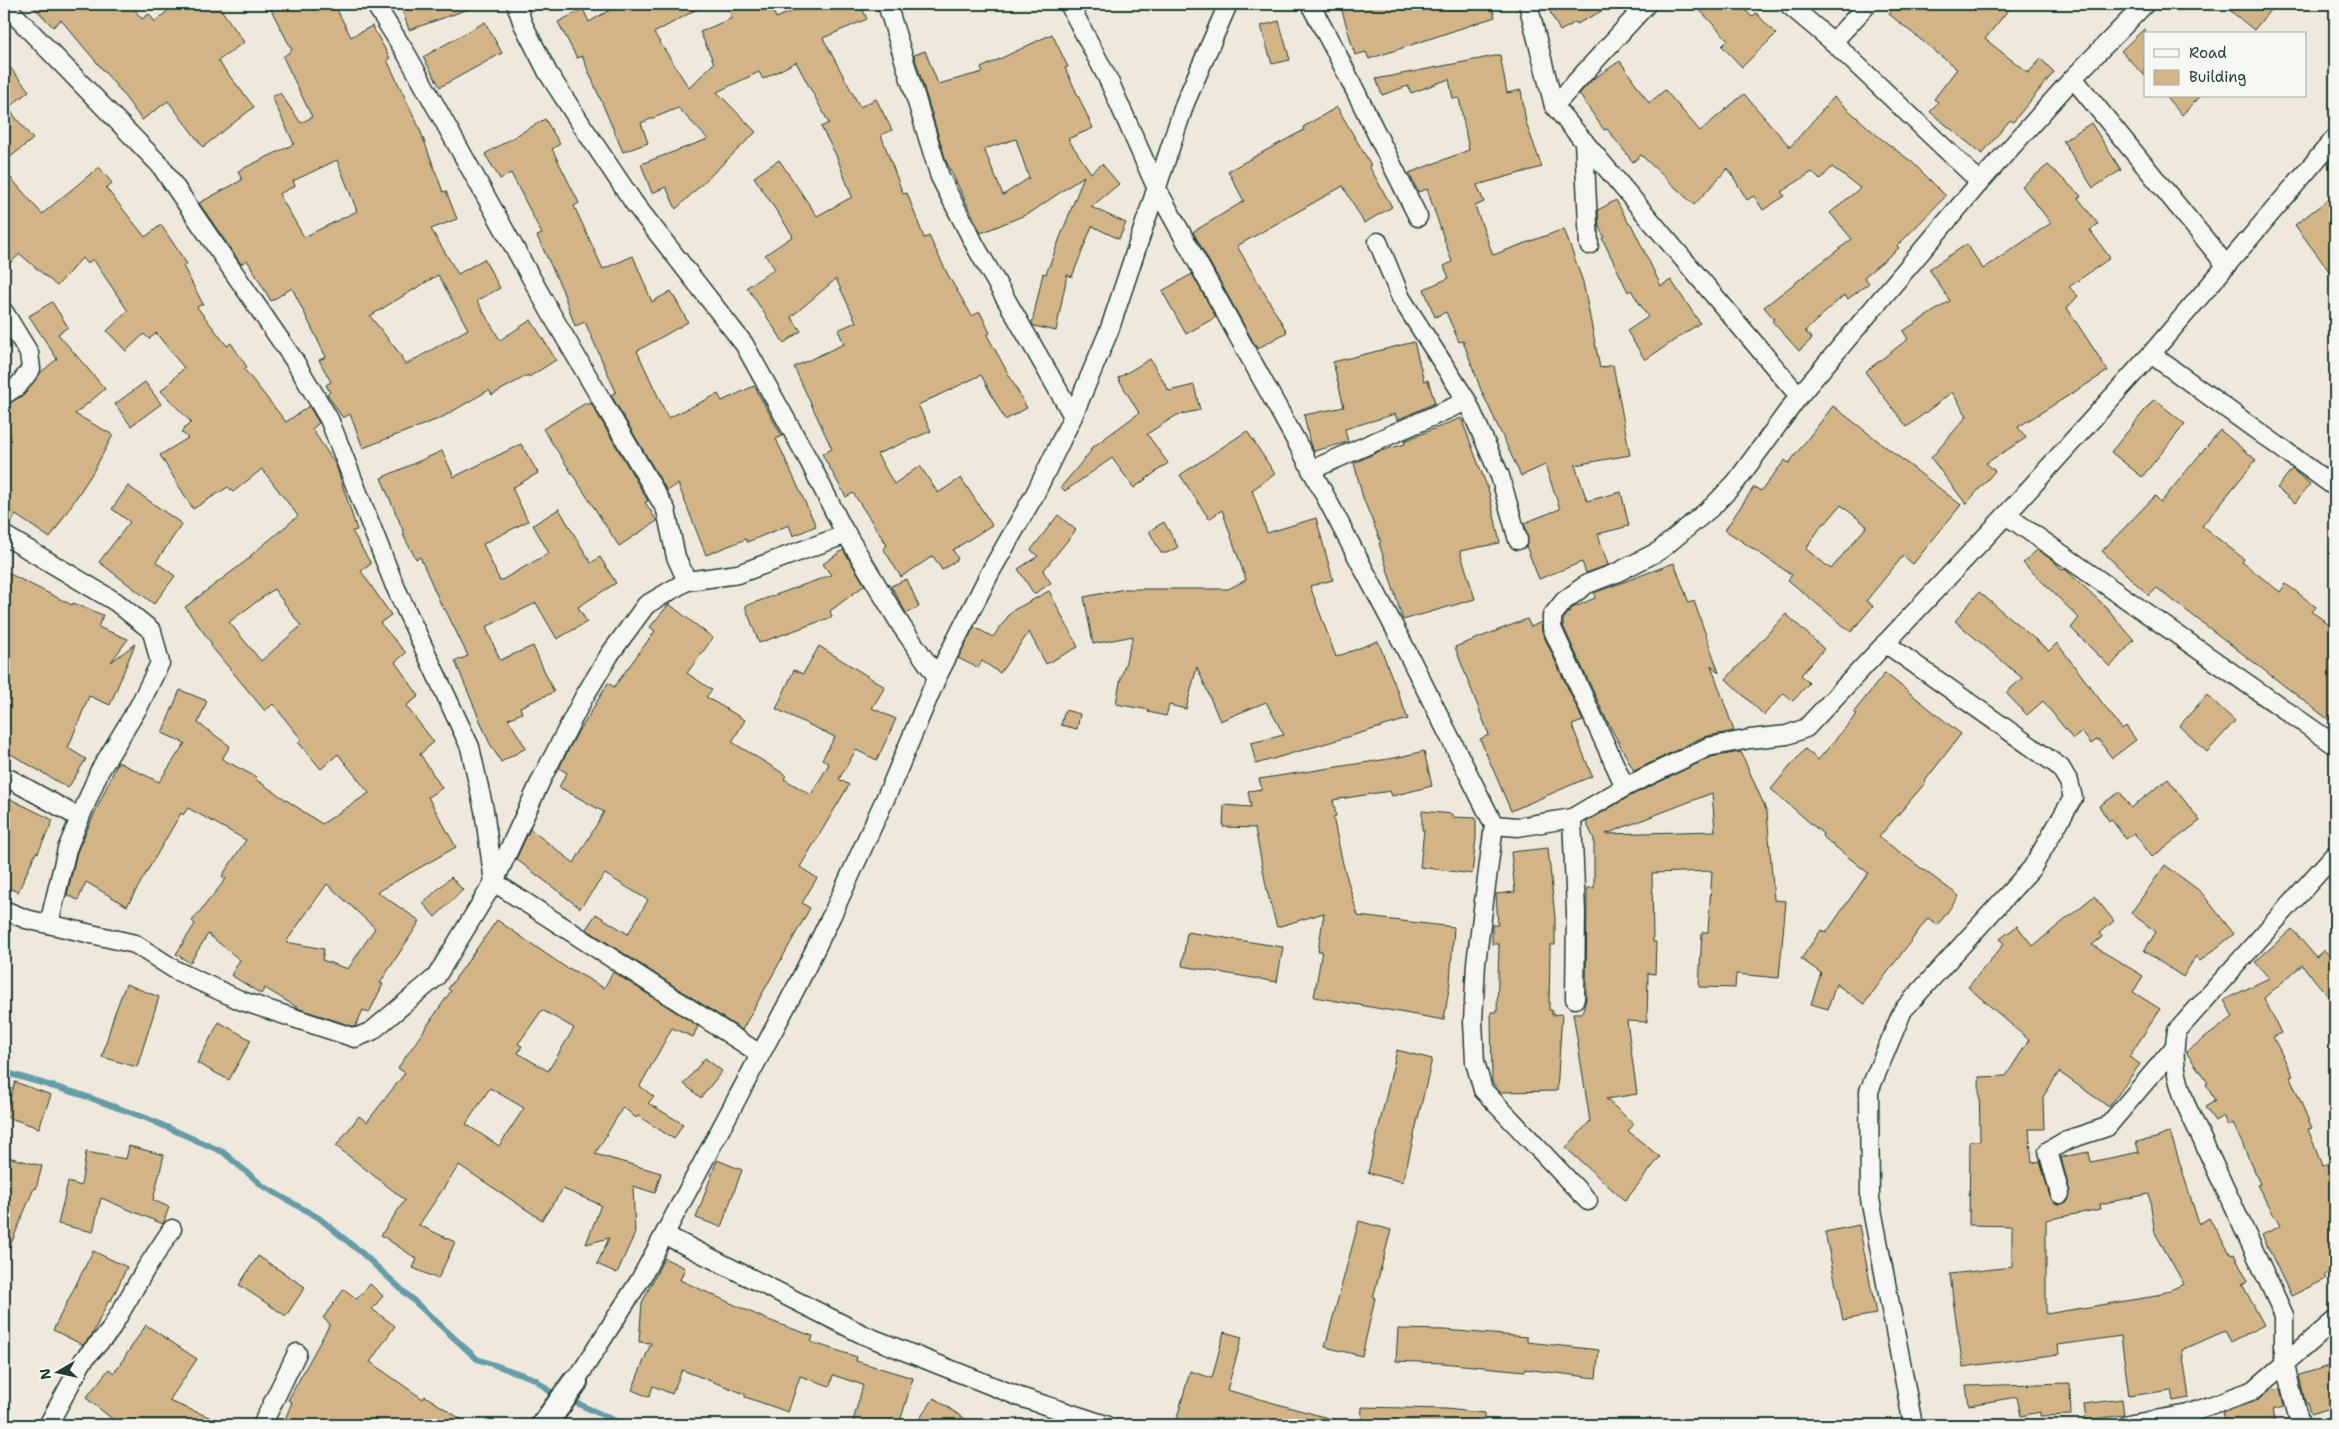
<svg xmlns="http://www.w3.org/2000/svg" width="2339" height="1429" font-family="'Shantell Sans',sans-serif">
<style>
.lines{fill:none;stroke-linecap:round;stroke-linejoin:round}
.stream{stroke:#659ca7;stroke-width:6}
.building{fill:#d3b487;stroke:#1f3d34;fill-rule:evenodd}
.street-casing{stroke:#1f3d34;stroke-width:21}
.secondary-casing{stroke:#1f3d34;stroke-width:28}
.street{stroke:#f6f6f2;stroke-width:18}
.secondary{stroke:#f6f6f2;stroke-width:24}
</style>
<rect width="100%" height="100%" fill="#efe9dd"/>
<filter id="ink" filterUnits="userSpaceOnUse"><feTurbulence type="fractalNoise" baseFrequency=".02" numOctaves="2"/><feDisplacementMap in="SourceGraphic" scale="10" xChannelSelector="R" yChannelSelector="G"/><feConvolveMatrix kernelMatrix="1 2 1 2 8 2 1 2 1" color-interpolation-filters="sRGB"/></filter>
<g filter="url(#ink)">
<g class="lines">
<!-- stream -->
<g class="stream">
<path d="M4,1072l75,22 67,24 77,34 40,34 56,32 44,36 114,105 58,20 14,12 10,4"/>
<path d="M568,1399l56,26"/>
</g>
</g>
<!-- building -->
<g class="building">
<path d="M31,4h99l12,15 7,-5 6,8 20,-18h42l27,38 -26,19 36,46 -51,40 -35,-46 -26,19 -23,-31 -58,-69 -8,7z"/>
<path d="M268,4h66l17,33 21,-11 18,32 -3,2 32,67 24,65 3,-1 11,28 -26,10 27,45 26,-15 16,29 -23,13 23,39 31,-20 25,40 -27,17 -1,-2 -36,20 -3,-5 -48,28 -78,30 -13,-34 -7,4 -16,-24 3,-2 -4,-7 5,-3 -12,-22 7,-3 -34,-69 -21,13 -24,-41 -6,4 -42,-61 43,-23 -4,-9 56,-27 -22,-47 8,-4 21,30 11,-6 -29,-60 9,-7zM337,160l20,51 -53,26 -25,-43 16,-8 -2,-5zM438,275l30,54 -63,36 -5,-11 -30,-38z"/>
<path d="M400,4h76l1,2 -68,24z"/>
<path d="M620,4h86l-52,29 35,55 25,-25 -14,-31 32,-14 -6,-14h44l6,14 33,-14h51l7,15 -44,19 37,69 16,-8 16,31 -11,5 22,59 4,-1 17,45 5,-2 20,41 23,39 8,-4 10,21 -3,2 40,73 -22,12 -24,-45 -63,30 13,26 -54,23 17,30 26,-18 18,27 23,-15 31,47 -39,25 5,9 -16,11 -9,-14 -32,21 -18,-29 4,-3 -34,-52 -7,4 -24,-43 10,-5 -38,-82 50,-23 -6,-14 18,-8 -20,-43 -45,38 10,14 -17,12 -37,-56 28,-18 -10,-14 28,-19 -39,-59 25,-17 38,56 35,-19 -16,-42 -15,-28 8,-4 -33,-61 -33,17 -4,-7 -42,20 39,40 -80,77 -10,-22 -14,6 -11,-29 67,-25 -30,-31 -37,15 7,20 -25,9 -41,-96 -5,2 -19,-36 25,-13 6,13z"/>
<path d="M1340,4h151l4,13 -126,42 -3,-7 -11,3z"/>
<path d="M1546,4h69l-38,20 -1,-2 -16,9z"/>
<path d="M1694,4h46l12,13 4,-4 20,21 -34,33 -20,-21 6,-6z"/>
<path d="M1898,4h115l-28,35 43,34 13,-14 13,13 -41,50 -3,-2 -28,34 -52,-42 8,-10 -4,-3 23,-30 -68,-55z"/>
<path d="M2222,4h53l-21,26z"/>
<path d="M1279,21l11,39 -18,4 -11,-38z"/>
<path d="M485,22l17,31 -62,34 -17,-30z"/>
<path d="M2145,28v48l-24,-25z"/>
<path d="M1052,34l16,33 -3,1 28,60 -25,11 23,34 11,-9 17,20 -28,23 35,16 -7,16 -27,-13 -20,51 -5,-2 -11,56 -22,-5 -2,-3 11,-50 3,1 38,-98 -54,37 -49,20 -35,-72 -32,-106 11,-4 13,33 45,-12 -2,-4zM1016,139l13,39 -26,17 -19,-46z"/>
<path d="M1500,55l7,38 14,-3 5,33 16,44 -65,18 7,17 -9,4 18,49 71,-26 19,53 17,86 13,-3 17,90 -55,10 12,36 34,-9 8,34 -31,8 10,31 -22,8 -4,-11 -43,17 -13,-33 2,-8 -4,-15 36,-14 -15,-44 -24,11 -40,-86 -18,-49 -4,1 -13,-30 -11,5 -11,-28 25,-11 -5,-12 8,-4 -25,-73 -9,3 -9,-19 60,-23 -10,-52 -6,1 -4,-20 -38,14 -3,-7 -26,9 -6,-16z"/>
<path d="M4,60l25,31 -21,17 25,31 -29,23z"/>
<path d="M1620,61l29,42 16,-13 35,41 44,-37 46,53 44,-50 45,40 33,25 34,34 -49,50 2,2 -35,29 5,6 -21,16 -4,-4 -39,36 7,8 -13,12 -27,-30 2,-2 -10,-12 88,-68 -22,-26 30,-25 -28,-21 -12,13 -8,-8 -31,20 4,4 -22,14 -9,-14 -7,4 -19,-32 -34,37 -53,-50 -8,7 -26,-33 -3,1 -25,-36 14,-15z"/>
<path d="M2165,96h36l-19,19z"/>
<path d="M1337,107l34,58 -2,1 23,41 -28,16 -21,-37 -106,60 50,86 -30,17 -64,-117 51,-31 -16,-30 76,-41 -1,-3z"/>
<path d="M545,119l15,25 -8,5 27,54 -5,3 29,63 30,-13 19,46 19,-11 17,31 -51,29 31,67 50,-24 4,7 32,-15 28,50 -6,3 40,87 -23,10 -4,-11 -42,17 -1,-3 -40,16 -28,-71 -11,7 -56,-96 5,-3 -31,-70 -10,4 -13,-37 -25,-53 5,-2 -31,-61 -11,6 -15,-25z"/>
<path d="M2091,123l30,47 -28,18 -30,-47z"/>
<path d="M2048,165l33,31 -3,2 20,26 -8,6 20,28 -41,29 9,9 -11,12 41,63 -90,56 8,11 -40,25 9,8 -29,33 -35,-46 36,-42 -15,-24 -45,35 -42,-55 43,-33 -5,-8 47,-30 -21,-32 38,-25 16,25 68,-46 -29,-37z"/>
<path d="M99,167l13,16 -6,5 39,49 16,-12 26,39 -4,2 20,38 -6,3 30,39 4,-3 16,24 -3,2 42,53 23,-16 10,17 -7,6 24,36 21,65 -5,1 19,33 -10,7 30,44 -11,8 26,30 -11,9 24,34 -13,10 28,36 -14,12 22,34 -14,9 28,50 -79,45 43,29 -40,62 3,1 -14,29 -6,-3 -8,17 -55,-18 -35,-21 -4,6 -30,-19 9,-15 -32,-26 -18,29 -14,-9 19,-30 -3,-3 34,-42 -4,-3 24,-36 -58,-32 -5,7 -2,-2 -54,93 -41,-24 -8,18 -11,-5 10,-43 41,-90 41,20 26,-39 -23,-10 18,-43 27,11 -9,22 32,23 -8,13 34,18 -1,2 67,45 47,-31 -31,-39 -17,15 -23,-27 3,-3 -28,-35 -8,7 -54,-65 1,-2 -27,-37 66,-50 -1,-1 48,-40 -36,-47 -29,23 -5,-5 -35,22 -33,-54 28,-17 -7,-6 10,-10 -30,-31 23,-23 -28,-35 -7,6 -5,-5 -18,17 -19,-20 21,-20 -35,-52 -6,5 -5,-6 -25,28 -37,-32 -16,14v-98l38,44zM274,589l27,37 -40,35 -32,-39zM327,884l48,44 -27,41 -26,-9 2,-11 -38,-7z"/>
<path d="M2335,194v85l-40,-54z"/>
<path d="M1616,200l13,24h2l30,62 10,-6 29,43 -55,37 -18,-29 21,-14 -17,-27 -3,2 -26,-54 2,-1 -5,-10 -1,-17z"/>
<path d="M1192,274l24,43 -30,17 -24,-43z"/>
<path d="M52,302l16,25 -10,7 47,55 -30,25 38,21 -20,37 -43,66 -34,-23 -7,11 -5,-2v-118l20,-11 16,-22 17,-14 -28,-43z"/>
<path d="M1414,342l10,39 4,-1 7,23 -38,17 -2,-6 -50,15 3,13 -34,9 -4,-7 -6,-29 40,-8 -11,-45z"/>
<path d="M1150,359l19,32 25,-6 6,25 -23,5 -30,19 21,29 -34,25 -22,-30 -47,33 -4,-4 30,-36 -1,-2 49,-36 -21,-35z"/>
<path d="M145,382l16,22 -30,22 -16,-22z"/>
<path d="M2154,399l31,25 -43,53 -31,-25z"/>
<path d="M586,403l1,2 4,-2 57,98 -3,1 12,19 -38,25 -76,-117z"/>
<path d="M1833,406l128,99 -48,59 -10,-8 -37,45 7,5 -22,26 -63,-52 4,-5 -67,-45 29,-43 7,4 24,-31 4,3zM1841,505l26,21 -36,43 -25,-20 17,-26 2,1z"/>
<path d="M1461,418l28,74 11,51 -40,8 15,48 -72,21 -24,-77 2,-1 -18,-44 -9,-35 26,-12 25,-7 -1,-3z"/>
<path d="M2220,430l36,30 -54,66 42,33 -2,3 38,30 6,-8 30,23 -4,5 23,16v83l-6,9 -172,-132 -8,8 -47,-45 53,-55 6,6z"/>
<path d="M1247,431l28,43 -23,16 15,43 49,-15 17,62 -23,6 26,71 42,-16 30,78 -152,45 -5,-21 33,-8 -18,-33 -46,19 -23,-54 -11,42 -17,-4 -3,11 -18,-4 1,-2 -33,-6 4,-22 13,-46 -40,8 -9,-47 41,-8h103l18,-9 -24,-70 -13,9 -29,-44z"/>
<path d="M521,444l17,29 -26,15 16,33 -45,23 17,37 49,-28 -16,-28 26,-16 32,54 9,-6 16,26 -38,24 9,15 -30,17 -21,-36 -50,24 14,33 33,-14 21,46 -34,15 2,6 -14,6 18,29 -25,14 -12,-20 -34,-81 13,-5 -23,-47h-2l-23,-52 -4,2 -13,-24h2l-24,-57 61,-27 12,26z"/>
<path d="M2292,469l18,15 -15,19 -18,-15z"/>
<path d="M128,486l54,38 -26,38 19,14 -21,28 -55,-42 31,-40 -18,-13z"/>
<path d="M1058,515l18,15 -33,41 8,12 -17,11 -16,-25 20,-13 -7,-6z"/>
<path d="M1164,522l14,25 -11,6h-6l-12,-22z"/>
<path d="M843,550l22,35 -35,26 2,6 -73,26 -14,-37 86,-31 -8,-11z"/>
<path d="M2037,550l16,10 9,10 3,-1 41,38 28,33 -24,27 -39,-39 8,-10 -56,-55z"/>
<path d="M1674,563l15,40 5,-2 15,43 10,29 -8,-8 23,66 -31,6 -69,34 -29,-54 -42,-91v-6l9,-12 23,-10 -1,-5z"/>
<path d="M4,571l68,34 1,-2 30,12 -5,12 30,12 -17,23 24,-18 -25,61 -21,-9 -21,52 18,11 -18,29 -64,-38z"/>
<path d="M907,579l12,28 -13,6 -15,-27z"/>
<path d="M1049,591l29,56 -32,17 -17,-32 -29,41 -18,-12 -4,7 -20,-10 16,-31 19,10 19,-26z"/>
<path d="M1979,592l70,59 8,-8 65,86 4,-3 10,14 -24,18 -14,-19 -7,5 -9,-12 -9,7 -30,-38 -16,14 -21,-22 16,-15 -67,-57z"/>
<path d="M669,604l44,34 -26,35 25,17 -6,7 39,23 -13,22 54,33 -2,4 27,16 18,-31 -7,-5 13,-22 -59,-28 18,-39 9,4 16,-28 66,41 -13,21 24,11 -19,41 -21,-10 -17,29 10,6 -49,82 17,11 -15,25 8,5 -68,122 -156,-101 10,-15 32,20 20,-34 -43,-26 -25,34 -64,-49 14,-30 44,34 30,-51 -45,-25 8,-14 -8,-5 22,-42 1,1 26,-44 6,4 41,-56 -5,-4z"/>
<path d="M1786,614l38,35 -23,26 8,8 -16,18 -9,-8 -20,22 -38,-36z"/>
<path d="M1527,619l4,8 10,-5 1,10 41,89 -11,4 20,51 -81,35 -31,-72 9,-4 -34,-88z"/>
<path d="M1885,673l76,61 -36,47 1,1 -47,55 80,59 -21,29 -10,-7 -64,86 -28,-20 -8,25 -17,-5 10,-31 -20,-14 20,-29 5,3 42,-60 -46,-37 1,-2 -52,-45 34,-40 13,11 39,-46 -3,-2z"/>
<path d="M2207,695l28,26 -28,31 -28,-26z"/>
<path d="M1065,710l15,4 -3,15 -16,-4z"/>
<path d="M1424,751l8,35 -40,10 -2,-5 -57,9 3,16 -3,1 10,47 15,52 96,11 -4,55 -6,38 -130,-23 8,-46h-4l6,-38 -47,14 -10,-36 -12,-63 -32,-1 1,-22 27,2 -3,-16 14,-2 -3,-10 136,-21z"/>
<path d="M1741,752l26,60 7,88 12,1 -7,77 -43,-4 -1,14 -36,-1 3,-55h6l4,-61 -60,2 1,69h3l-1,32 -7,-1 -1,49 -20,-1 10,73 -31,5 28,25 -6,7 32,26 -35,44 -59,-53 24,-27 -17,-108h9l4,-13 1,-112h7v-49l-8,-17 44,-26 81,-39zM1712,793l3,38 -109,3z"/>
<path d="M2168,779l32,42 -48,36 -18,-24 -8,6 -15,-20 -2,2 -10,-15 21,-14 11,16z"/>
<path d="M4,796l49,24 -15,33 -2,-1 -18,40 -14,-6z"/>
<path d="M1422,811l30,3v3l24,1v20l-4,36 -52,-7 4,-37h-2z"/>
<path d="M1548,848l7,70v27h-5l-1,65h3v5l10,-1 -5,77 -57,1 -8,-10 -1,-70h6l2,-68h-7v-19h6l-2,-31 19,-2 -4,-40z"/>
<path d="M2165,865l36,27 33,42 -34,27 -4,-5 -13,21 -39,-26 12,-19 -25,-19z"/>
<path d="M451,877l12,13 -28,27 -12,-14z"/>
<path d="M2094,896l20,25 -14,12 2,4 -10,8 51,31 -10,16 27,17 -31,48 11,7 -31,43 -50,-35 -16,25 1,32h-15l3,34 8,-2 10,36 7,7h5l6,-3 2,-9 -9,-35 28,-5 2,10 48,-10 -3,-10 20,-4 14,-6 29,92 10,-6 22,37 3,-1 14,27 -6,3 22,41 -33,17 -6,-11 -43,19 7,48 -16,3 -2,-11 -42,6 -8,-60 -63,9 1,9 -96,13 -9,-60 -4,-33 62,-7v-41l-43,-1 1,-84h10l-1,-64 27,-1 23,-36 -61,-53 36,-43 -4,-5 17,-13 16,20zM2149,1194l6,39 29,51 -28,12 -110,18v-94l55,-11 -1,-5z"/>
<path d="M497,920l71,49 1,-1 35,20 9,-16 85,54 -5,11 -21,-9 -32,58 14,11 -6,6 35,21 -9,15 -36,-23 -2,2 -13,-11 -28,47 66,19 -6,20 -22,-7 2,47 -18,40 -20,-9 12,-26 -23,6 15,-39 -38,-16 -21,31 -83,-55 -40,60 36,17 -17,37 -25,-11 4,-9 -36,-24 24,-35 -69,-54 23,-30 8,6 38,-49 -7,-5 53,-77 -3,-2zM542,1010l32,18 -26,43 -30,-18 4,-7 -4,-2zM490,1088l34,20 -25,38 -33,-22z"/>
<path d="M2292,929l24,28 8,-7 11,12v42l-33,-39 -38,33 17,35 -8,4 20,39 -3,1 22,51 -4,1 14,37 13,-6v110l-11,5 2,4 -35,17 -29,-61 18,-9 -23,-41 3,-1 -27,-61 -5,3 -5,-10 -8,5 -10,-14 10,-6 -9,-17 2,-1 -22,-31 47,-35 -9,-17 45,-22 -14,-16z"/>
<path d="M1187,932l96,15 -6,35 -95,-16z"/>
<path d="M126,984l33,13 -22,70 -35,-10 12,-42z"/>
<path d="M219,1022l32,18 -22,40 -32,-17z"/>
<path d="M1397,1050l35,9 -29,123 -35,-9z"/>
<path d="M705,1058l17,13 -21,27 -17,-14z"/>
<path d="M15,1082l36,13 -12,33 -35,-12z"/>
<path d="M129,1146l35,9 -11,45 16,7 -6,17 -62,-26 -8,34 -35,-8 10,-42 13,4 5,-34 40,7z"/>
<path d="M4,1156l38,10 -6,23 -2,-1 -30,73z"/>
<path d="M717,1160l25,10 -21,57 -25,-9z"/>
<path d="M1359,1221l32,9 -18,68h2l-13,58 -37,-9z"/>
<path d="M1859,1225l17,89 -33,6 -18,-88z"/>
<path d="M93,1251l34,16 -16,34 -2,-1 -17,35 -9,10 -30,-15z"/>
<path d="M258,1256l47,31 -19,29 -47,-31z"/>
<path d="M664,1258l21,10 -5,12 88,40 45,16 -2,6 46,15 -1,4 57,17 -14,47h-47l11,-40 -30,-10 -3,11 -30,-10 -12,36 -43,-15v-3l-63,-24 -10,24 -19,-8 -4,11 -17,-7 19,-47 -12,-1 3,-39z"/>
<path d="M370,1284l13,12 -11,13 23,17 -25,36 53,37 2,-3 45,29h-187l9,-23 -4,-2 42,-76 -7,-6 21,-29 13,10z"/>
<path d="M146,1325l51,34 -28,42 60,24h-109l-34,-27 23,-29 5,4z"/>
<path d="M1398,1329l47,1 82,7v5l72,8 -3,28 -71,-9v2l-83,-8 -46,-2z"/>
<path d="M1224,1332l18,5 -15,53 108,30 -1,5h-159l15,-54 22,7z"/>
<path d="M2333,1365l2,9v33l-25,7 -3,-12h-2l-6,-27z"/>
<path d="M2070,1383l1,32 -31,1v-4l-19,4 -4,-19 -48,8 -3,-19z"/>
<path d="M2280,1389l4,18 -12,3 3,15h-50l-3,-12 36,-13 11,-9z"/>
<path d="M934,1398l40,27h-59z"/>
<path d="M2122,1399l2,16 -38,5 -2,-16z"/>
<path d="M1362,1407l84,2 38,4v12h-123z"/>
</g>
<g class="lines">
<!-- street casing -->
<g class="street-casing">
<g id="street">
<path d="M4,4l156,161 134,195 35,59 65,165 76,163 14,63 10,72 266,172"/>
<path d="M375,4l32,51 146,262 113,193 10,47 11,24"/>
<path d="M516,4l7,20 25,49 35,54 51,76 110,141 65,117 33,66 60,100 35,50"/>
<path d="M887,4l53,173 36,70 97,169"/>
<path d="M1069,4l40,77 48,108 144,261 101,192 92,183 -18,138 -3,58 2,41 8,28 105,111"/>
<path d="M1310,4l28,52 80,161"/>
<path d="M1528,4l26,102 245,290"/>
<path d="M1788,4l45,38 147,140"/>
<path d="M1833,42l35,-38"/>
<path d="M2073,78l153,187"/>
<path d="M1554,106l93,-102"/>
<path d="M2335,138l-184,216 184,133"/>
<path d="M1584,141l5,104"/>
<path d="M1378,242l23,56 66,103 33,75 18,64"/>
<path d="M4,312l25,41 2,16 -13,17 -14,9"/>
<path d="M1311,470l156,-69"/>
<path d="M2006,515l329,230"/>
<path d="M4,535l112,67 36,29 8,32 -21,43 -40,66 -32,77 -18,75"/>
<path d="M1885,643l175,124 9,15 4,16 -41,70 -129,142 -34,81 1,108 43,226"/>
<path d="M10,779l70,39"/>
<path d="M1625,787l-73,-159v-12l12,-15 23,-17 29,-11 43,-22 54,-45 23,-24 63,-86 181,-214 93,-104 72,-74"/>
<path d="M1572,818l4,94 -1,87"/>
<path d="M1494,825l24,2 54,-9 53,-31 83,-40 42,-8 37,-4 19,-7 200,-213 145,-161"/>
<path d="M4,910l22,9 109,25 42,27 65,30 113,37 17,-7 64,-54 58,-95 48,-104 42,-81 26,-43 36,-49 41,-24 51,-7 109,-40"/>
<path d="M2060,1194l-12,-43 19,-11 40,-13 66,-78"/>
<path d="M665,1235l199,100 156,62 86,28"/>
<path d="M575,1382l65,-102 157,-294 35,-71 59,-129 46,-109 54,-106 44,-77 38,-78 36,-85 76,-228 43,-99"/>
<path d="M48,1425l36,-66 25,-27 36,-62 27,-41"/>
<path d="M262,1425l35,-72"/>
<path d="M2127,1425l61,-11 66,-24 81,-70"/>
<path d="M2300,1425l-16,-63v-47l-98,-210c-9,-26 -15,-47 -9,-74l158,-177"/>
</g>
</g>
<!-- secondary casing -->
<g class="secondary-casing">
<path id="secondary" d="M544,1425l31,-43"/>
</g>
<!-- street -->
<use href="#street" class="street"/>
<!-- secondary -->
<use href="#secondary" class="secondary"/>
</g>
</g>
<!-- margin -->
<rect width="2339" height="1429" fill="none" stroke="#f6f6f2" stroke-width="20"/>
<rect x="10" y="10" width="2319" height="1409" fill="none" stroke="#1f3d34" stroke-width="2" filter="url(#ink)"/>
<!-- legend -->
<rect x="2144" y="32" width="162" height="65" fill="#f6f6f2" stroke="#a0aca6"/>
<rect x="2154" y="49" width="25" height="8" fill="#f6f6f2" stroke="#a0aca6"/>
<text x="2189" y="58" font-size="15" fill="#1f3d34">Road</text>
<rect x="2154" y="70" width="25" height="15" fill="#d3b487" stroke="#a0aca6"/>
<text x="2189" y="82" font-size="15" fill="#1f3d34">Building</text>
<!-- north arrow -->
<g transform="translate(58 1372) rotate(261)" stroke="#f6f6f2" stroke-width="4" paint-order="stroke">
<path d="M0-4L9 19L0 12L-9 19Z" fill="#1f3d34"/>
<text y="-8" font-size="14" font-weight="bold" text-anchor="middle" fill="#1f3d34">N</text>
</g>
</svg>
